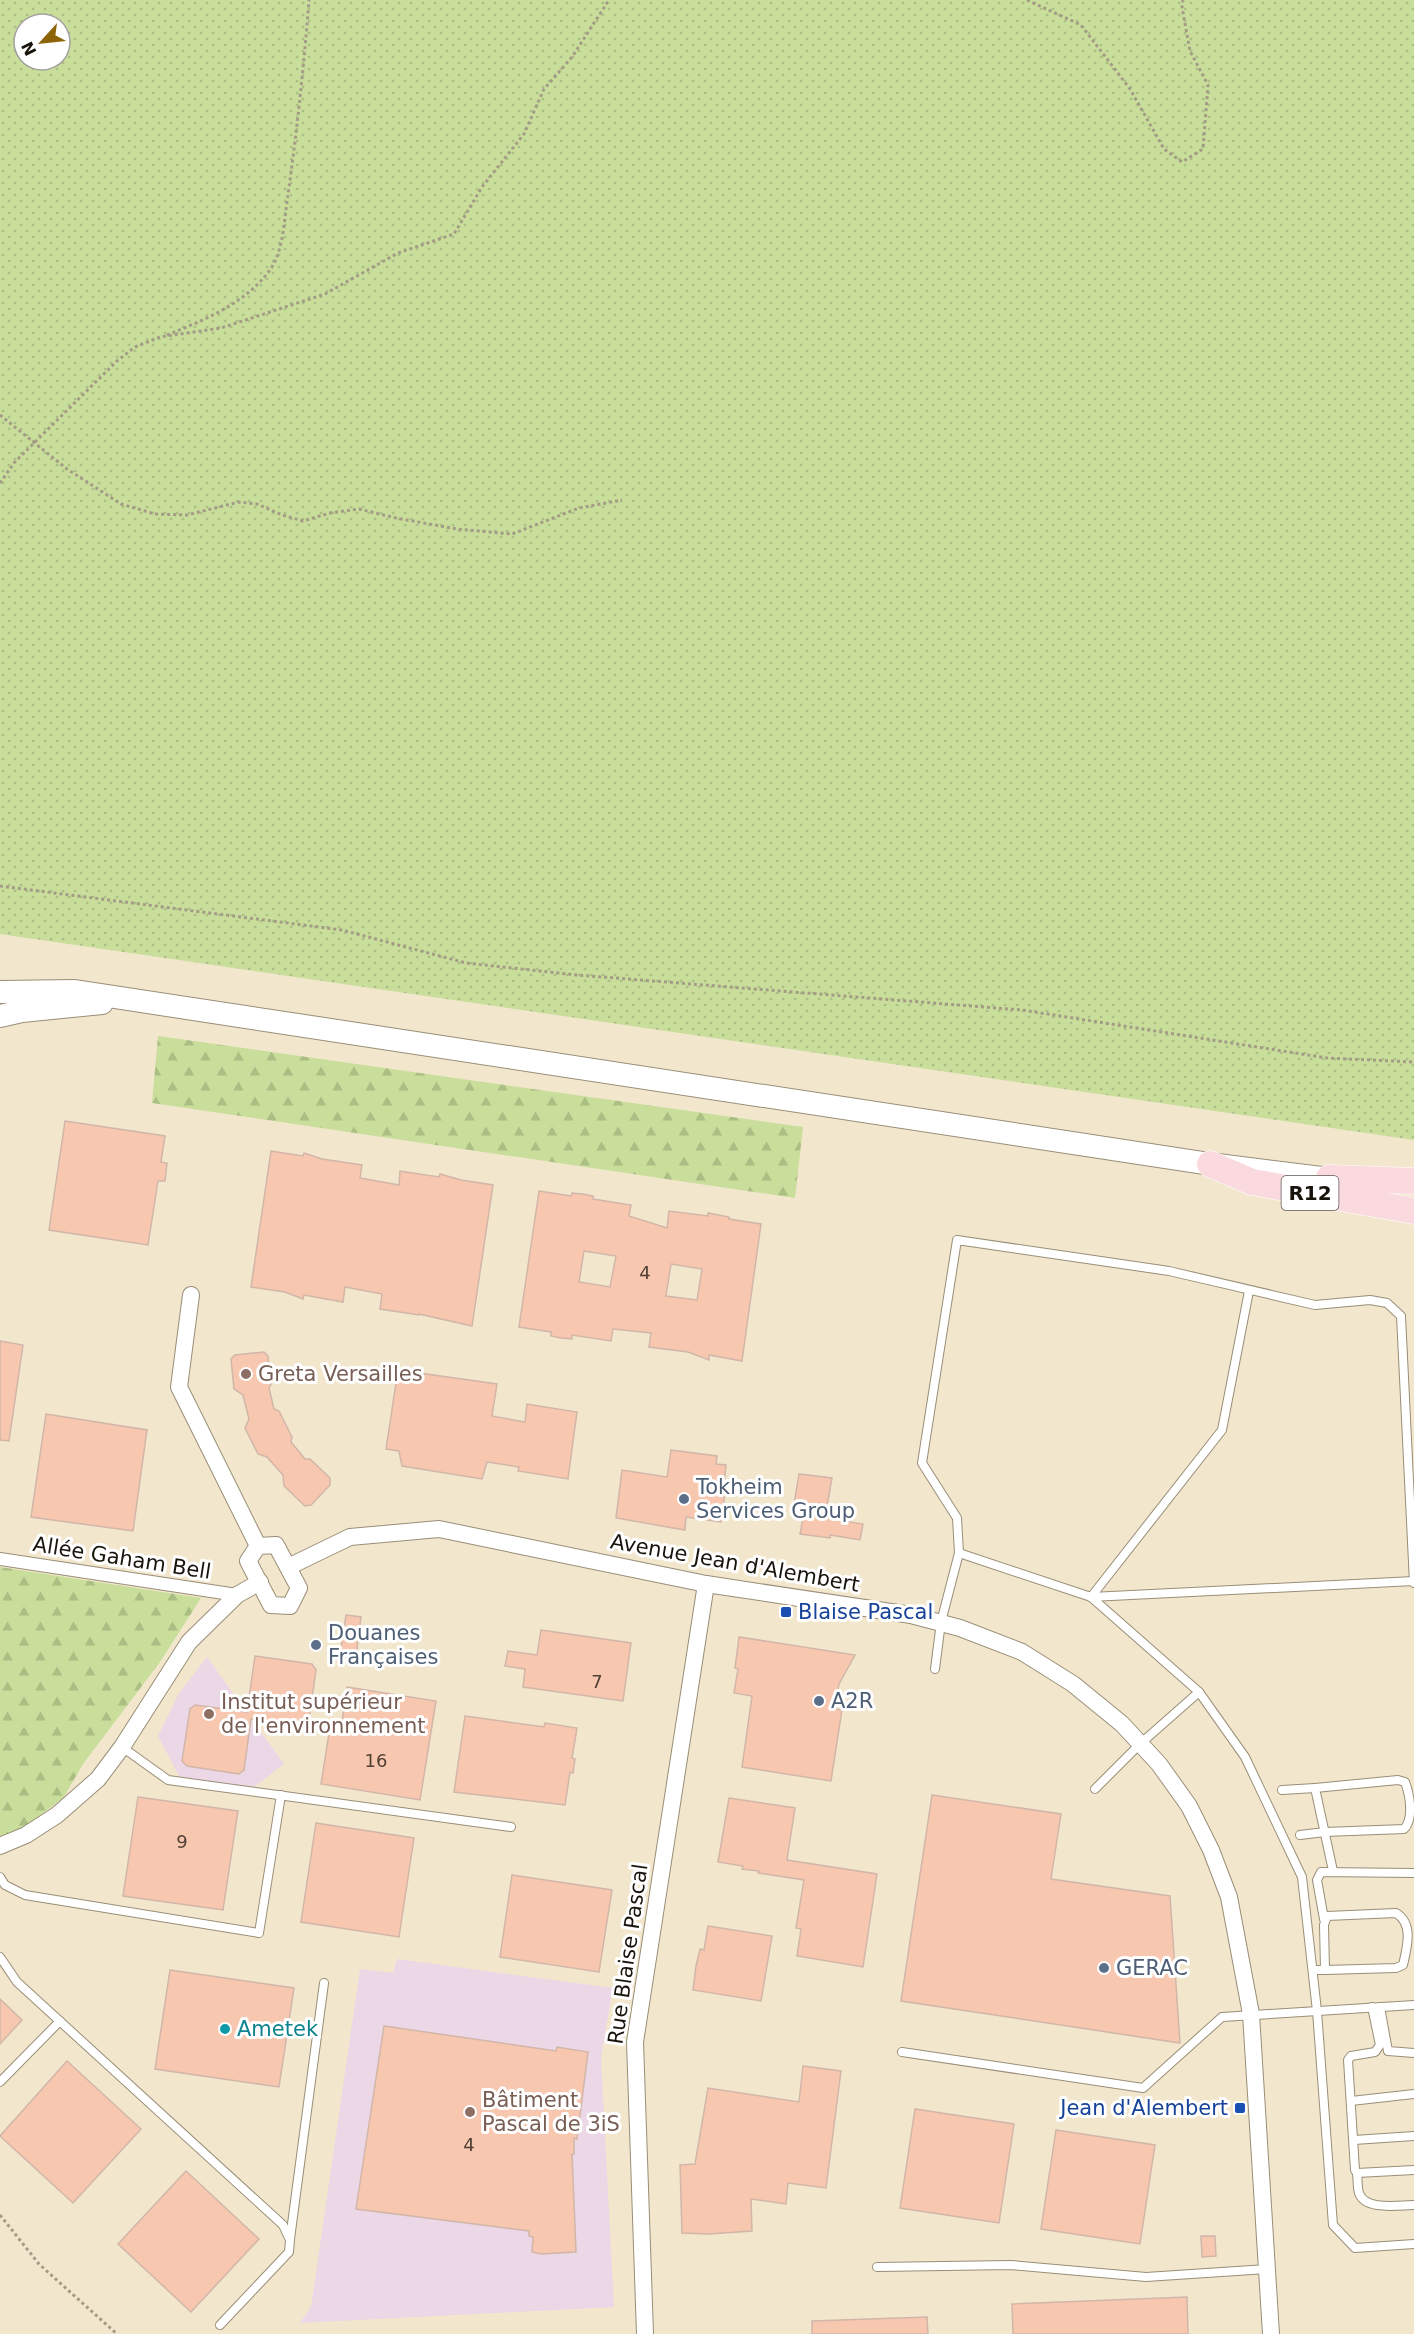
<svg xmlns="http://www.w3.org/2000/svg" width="1414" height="2334" font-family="'DejaVu Sans',sans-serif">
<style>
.education{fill:#ebd7e6}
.forest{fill:url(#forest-firs)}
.park{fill:url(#park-dots);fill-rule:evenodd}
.building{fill:#f8c7af;stroke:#d1b6a9;stroke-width:1.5;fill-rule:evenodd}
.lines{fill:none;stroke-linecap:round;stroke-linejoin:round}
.service-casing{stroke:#998e77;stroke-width:10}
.pedestrian-casing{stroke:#998e77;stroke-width:14}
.minor-casing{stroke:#998e77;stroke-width:18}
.secondary-casing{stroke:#998e77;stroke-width:24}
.primary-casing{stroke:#fff;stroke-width:27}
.path{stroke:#a49b87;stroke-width:3;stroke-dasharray:3 3;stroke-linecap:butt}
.service{stroke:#fff;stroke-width:8}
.pedestrian{stroke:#fff;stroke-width:12}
.minor{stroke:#fff;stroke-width:16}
.secondary{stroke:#fff;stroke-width:22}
.primary{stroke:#fad9df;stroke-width:26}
.education-dot{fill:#8d6e63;stroke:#fff;stroke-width:2}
.service-dot{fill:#5c6f8a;stroke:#fff;stroke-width:2}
.transit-dot{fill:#1a4fb4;stroke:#fff;stroke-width:2}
.culture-dot{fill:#0f9aa8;stroke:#fff;stroke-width:2}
.labels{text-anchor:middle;stroke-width:6;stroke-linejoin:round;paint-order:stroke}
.number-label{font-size:18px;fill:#504134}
.shield{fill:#fff;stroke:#5d5a54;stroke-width:1.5}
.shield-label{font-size:20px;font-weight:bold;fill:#18140b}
.education-label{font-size:21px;fill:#785e54;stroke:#fff;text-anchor:start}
.service-label{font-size:21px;fill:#4e5e75;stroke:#fff;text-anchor:start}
.street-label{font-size:21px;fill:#18140b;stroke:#fff}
.transit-label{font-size:21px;fill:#164399;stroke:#fff;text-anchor:start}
.culture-label{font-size:21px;fill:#0d838f;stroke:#fff;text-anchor:start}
</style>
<defs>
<pattern id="forest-firs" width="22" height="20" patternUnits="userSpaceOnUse" patternTransform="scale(1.5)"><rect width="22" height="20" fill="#c8de9a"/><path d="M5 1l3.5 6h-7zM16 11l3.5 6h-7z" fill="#abbe83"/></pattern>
<pattern id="park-dots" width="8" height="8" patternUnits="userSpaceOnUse" patternTransform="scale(1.5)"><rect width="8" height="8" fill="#c8de9a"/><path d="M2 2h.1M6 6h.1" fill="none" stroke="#abbe83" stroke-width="1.8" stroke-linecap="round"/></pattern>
</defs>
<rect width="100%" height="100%" fill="#f2e7cd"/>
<!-- education -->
<g class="education">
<path d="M207,1657l77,107 -34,26 -71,-14 -21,-40 21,-43z"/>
<path d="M397,1959l216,29 -12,69 13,250 -314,16 11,-16 49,-338 33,4z"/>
</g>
<!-- forest -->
<g class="forest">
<path d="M158,1036l645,91 -8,71 -643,-95z"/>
<path d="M0,1567l201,31 -41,64 -77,102 -19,33 -39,30 -25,11z"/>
</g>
<!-- park -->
<path class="park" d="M0,0h1414v1140l-1414,-206zM24,24h36v36h-36z"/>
<!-- building -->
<g class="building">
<path d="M65,1121l100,15 -4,26 6,1 -2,18h-7l-10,64 -99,-15z"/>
<path d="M271,1151l32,5 1,-3 18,6 40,6 -2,13 39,7 1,-14 39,6 1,-3 21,6 32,5 -21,141 -53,-12v1l-39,-6 2,-15 -37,-7 -2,15 -39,-7 -1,4 -18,-7 -34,-5z"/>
<path d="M539,1191l32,5 1,-3 11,1 10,2v3l38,6 -2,11 38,12 2,-17 39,5v-3l21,4v2l32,5 -19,137 -33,-6v5l-21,-8 -39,-5 2,-14 -38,-4 -2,12 -39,-6v4l-11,-1 -10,-2v-4l-32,-5zM584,1251l32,5 -6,31 -31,-5zM671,1264l31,5 -5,31 -31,-4z"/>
<path d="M0,1341l23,4 -14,96 -9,-1z"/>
<path d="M264,1352l4,4 3,28 -2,4 5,21 5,2 13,26 -1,5 14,17h5l20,19v7l-19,20 -6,1 -21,-20 -1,-11 -16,-18 -9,-3 -13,-26 4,-9 -6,-24 -9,-6 -3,-30 4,-4z"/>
<path d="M398,1370l99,14 -5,32 33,6 2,-18 50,8 -9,67 -50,-8 1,-4 -32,-5 -5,17 -80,-13 -3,-15 -13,-2z"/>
<path d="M46,1414l101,16 -14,101 -102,-14z"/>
<path d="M671,1450l46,6 -1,8 10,1 -2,20h2l-5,37 -35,-5 -1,13 -69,-12 6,-48 45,7z"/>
<path d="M799,1474l33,4 -7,40 38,6 -3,16 -30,-5v3l-30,-4 3,-16 -11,-2z"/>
<path d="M346,1615l15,2 -5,39 -16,-2z"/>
<path d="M541,1630l90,13 -8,58 -100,-14 2,-18 -20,-3 3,-15 29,4z"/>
<path d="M739,1637l116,18 -16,29 -4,25 7,1 -11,71 -89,-14 10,-71 -18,-3 4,-24 -3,-1z"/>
<path d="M255,1656l57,8 4,6 -8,57 -57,-8 -7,51 -5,4 -52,-8 -5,-5 8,-52 5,-4 52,7z"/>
<path d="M347,1687l89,14 -16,99 -99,-16 9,-57 11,1z"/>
<path d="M465,1716l79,11 1,-4 32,5 -5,30 3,1 -2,14 -3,-1 -5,33 -111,-13z"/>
<path d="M932,1795l129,19 -10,65 119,17 10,147 -279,-42z"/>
<path d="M138,1797l100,14 -15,99 -100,-14z"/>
<path d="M729,1798l66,10 -8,52 90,14 -14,93 -66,-11 4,-27 -5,-1 8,-48 -46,-7 1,-2 -17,-2 1,-3 -25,-4z"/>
<path d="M316,1823l98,15 -15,99 -98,-15z"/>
<path d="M512,1875l100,15 -13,82 -99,-15z"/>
<path d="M708,1926l64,10 -11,65 -68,-11 3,-24 4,-17 4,1z"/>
<path d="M170,1970l124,18 -15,99 -124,-18z"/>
<path d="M0,1999l22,21 -22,24z"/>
<path d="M384,2026l172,25 1,-4 31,5 -11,87 -3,-1v16h-2l4,98 -35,2 -9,-2 1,-15 -4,-1v-5l-173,-22z"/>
<path d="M67,2061l74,68 -68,74 -73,-67z"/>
<path d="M803,2066l38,5 -15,117 -38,-5 -2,21 -35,-5 1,32 -43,3 -27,-1 -2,-68 15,-1 13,-76 91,14z"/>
<path d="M915,2109l99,15 -15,99 -99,-15z"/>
<path d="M1056,2130l99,15 -15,99 -99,-15z"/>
<path d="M186,2171l73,68 -68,73 -73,-68z"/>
<path d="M1201,2236h14l1,20 -14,1z"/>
<path d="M1187,2297l1,37h-175l-1,-30z"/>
<path d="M927,2317l1,17h-116v-13z"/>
</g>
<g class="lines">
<!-- service casing -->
<g class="service-casing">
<g id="service">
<path d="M1414,1583l-13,-267 -14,-13 -17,-3 -55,5 -146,-34 -212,-31 -35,223 35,55 2,35 132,44 108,95 46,65 57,120 15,134 16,214 22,23 59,-4"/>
<path d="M1091,1597l131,-167 27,-139"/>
<path d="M1091,1597l323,-16"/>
<path d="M935,1669l6,-47 18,-69"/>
<path d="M122,1747l46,33 343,47"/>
<path d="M1095,1789l45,-45 59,-52"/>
<path d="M1282,1790l33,-2"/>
<path d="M1300,1835l25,-3 79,-3c10,-10 6,-34 1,-47l-7,-2 -83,8 18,83"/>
<path d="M0,1877l5,8 20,10 234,38 22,-138"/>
<path d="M1324,1919l-7,-39 4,-8 93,1"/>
<path d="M0,1957l17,25 266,243 7,15 -1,12 -69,73"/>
<path d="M1313,1970h12l71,-2 7,-3c4,-18 11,-41 -7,-52l-69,3 -3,9 1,45"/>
<path d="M1372,2007l8,38 -5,7 -24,4 -3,4 7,110 2,3c1,6 0,14 2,20 6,18 40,12 55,12"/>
<path d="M1380,2007l8,44 26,2"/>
<path d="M902,2052l241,36 79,-71 192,-12"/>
<path d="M0,2082l60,-61"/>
<path d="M1351,2101l63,-7"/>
<path d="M1354,2140l60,-4"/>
<path d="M1357,2173l57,-3"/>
<path d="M290,2239l34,-256"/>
<path d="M877,2267l134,-2 135,12 121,-8"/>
</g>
</g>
<!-- pedestrian casing -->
<g class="pedestrian-casing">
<path id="pedestrian" d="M0,1559l237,36"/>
</g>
<!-- minor casing -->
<g class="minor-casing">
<g id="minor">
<path d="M191,1295l-12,92 79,159"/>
<path d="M276,1545l23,43 -9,18 -19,-1 -23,-44 10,-15z"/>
<path d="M288,1567l62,-30 89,-8 267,55 205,31 49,13 62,24 51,32 49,40 37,40 30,42 22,44 18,47 22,117 20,320"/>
<path d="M0,1846l26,-11 31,-20 41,-36 24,-32 67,-105 48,-47 23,-13"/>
<path d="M645,2334l-10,-292 71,-458"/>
</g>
</g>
<!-- secondary casing -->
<g class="secondary-casing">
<g id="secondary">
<path d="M0,992l75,-1 1135,173 136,17"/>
<path d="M0,1016l22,-5 80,-8"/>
</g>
</g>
<!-- primary casing -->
<g class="primary-casing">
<g id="primary">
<path d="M1210,1164l42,18 162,29"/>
<path d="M1329,1178l85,3"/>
</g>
</g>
<!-- path -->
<g class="path">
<path d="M1027,0l54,25 49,64 34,60 18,13 21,-13 5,-64 -18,-34 -8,-44 1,-7"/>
<path d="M167,335c37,-15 78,-31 103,-65 14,-20 14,-51 18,-75 9,-65 16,-130 21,-195"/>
<path d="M0,415l67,54 54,35 34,10 32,1 52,-13 18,2 25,11 21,6 27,-8 29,-4 37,9 61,11 55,5 67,-26 43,-8"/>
<path d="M0,483l14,-20 20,-20 83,-82 18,-14 25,-10 61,-9 104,-34 73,-41 56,-19 28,-47 42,-53 20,-45 28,-32 37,-57"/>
<path d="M0,886l342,44 124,33 111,12 445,35 305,48 87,4"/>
<path d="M0,2215l39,49 78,70"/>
</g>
<!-- service -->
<use href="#service" class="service"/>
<!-- pedestrian -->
<use href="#pedestrian" class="pedestrian"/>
<!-- minor -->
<use href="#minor" class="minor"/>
<!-- secondary -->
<use href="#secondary" class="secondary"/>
<!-- primary -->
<use href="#primary" class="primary"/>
</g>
<!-- markers -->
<g class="education-dot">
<circle cx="246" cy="1374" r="6"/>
<circle cx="209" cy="1714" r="6"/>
<circle cx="470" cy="2112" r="6"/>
</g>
<g class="service-dot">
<circle cx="684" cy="1499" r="6"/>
<circle cx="316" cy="1645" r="6"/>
<circle cx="819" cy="1701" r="6"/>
<circle cx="1104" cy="1968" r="6"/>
</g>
<g class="transit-dot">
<rect x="780" y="1606" width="12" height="12" rx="3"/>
<rect x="1234" y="2102" width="12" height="12" rx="3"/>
</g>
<circle class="culture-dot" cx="225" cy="2029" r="6"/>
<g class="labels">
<!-- number labels -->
<g class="number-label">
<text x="645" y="1279">4</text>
<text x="597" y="1688">7</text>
<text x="376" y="1767">16</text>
<text x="182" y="1848">9</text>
<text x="469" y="2151">4</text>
</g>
<!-- shield labels -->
<rect class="shield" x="1281.5" y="1176" width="57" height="34" rx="4.5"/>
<g class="shield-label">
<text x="1310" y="1200">R12</text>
</g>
<!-- education labels -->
<g class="education-label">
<text x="258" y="1381">Greta Versailles</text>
<text x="221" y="1709">Institut supérieur<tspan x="221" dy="24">de l'environnement</tspan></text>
<text x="482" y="2107">Bâtiment<tspan x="482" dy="24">Pascal de 3iS</tspan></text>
</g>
<!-- service labels -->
<g class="service-label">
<text x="696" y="1494">Tokheim<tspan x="696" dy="24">Services Group</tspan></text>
<text x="328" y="1640">Douanes<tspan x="328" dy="24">Françaises</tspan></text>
<text x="831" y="1708">A2R</text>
<text x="1116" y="1975">GERAC</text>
</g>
<!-- street labels -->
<g class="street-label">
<text transform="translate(122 1558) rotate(9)" y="7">Allée Gaham Bell</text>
<text transform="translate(735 1563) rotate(10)" y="7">Avenue Jean d'Alembert</text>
<text transform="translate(628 1954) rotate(-82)" y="7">Rue Blaise Pascal</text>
</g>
<!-- transit labels -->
<g class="transit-label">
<text x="798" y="1619">Blaise Pascal</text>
<text x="1228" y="2115" text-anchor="end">Jean d'Alembert</text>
</g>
<!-- culture labels -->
<g class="culture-label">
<text x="237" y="2036">Ametek</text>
</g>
</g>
<!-- north arrow -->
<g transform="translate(42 42) rotate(243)"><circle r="28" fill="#ffffff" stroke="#a3a19d" stroke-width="1.5"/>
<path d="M0-4.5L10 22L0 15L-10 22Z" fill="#8d6508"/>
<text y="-9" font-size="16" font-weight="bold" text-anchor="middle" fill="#18140b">N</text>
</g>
</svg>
